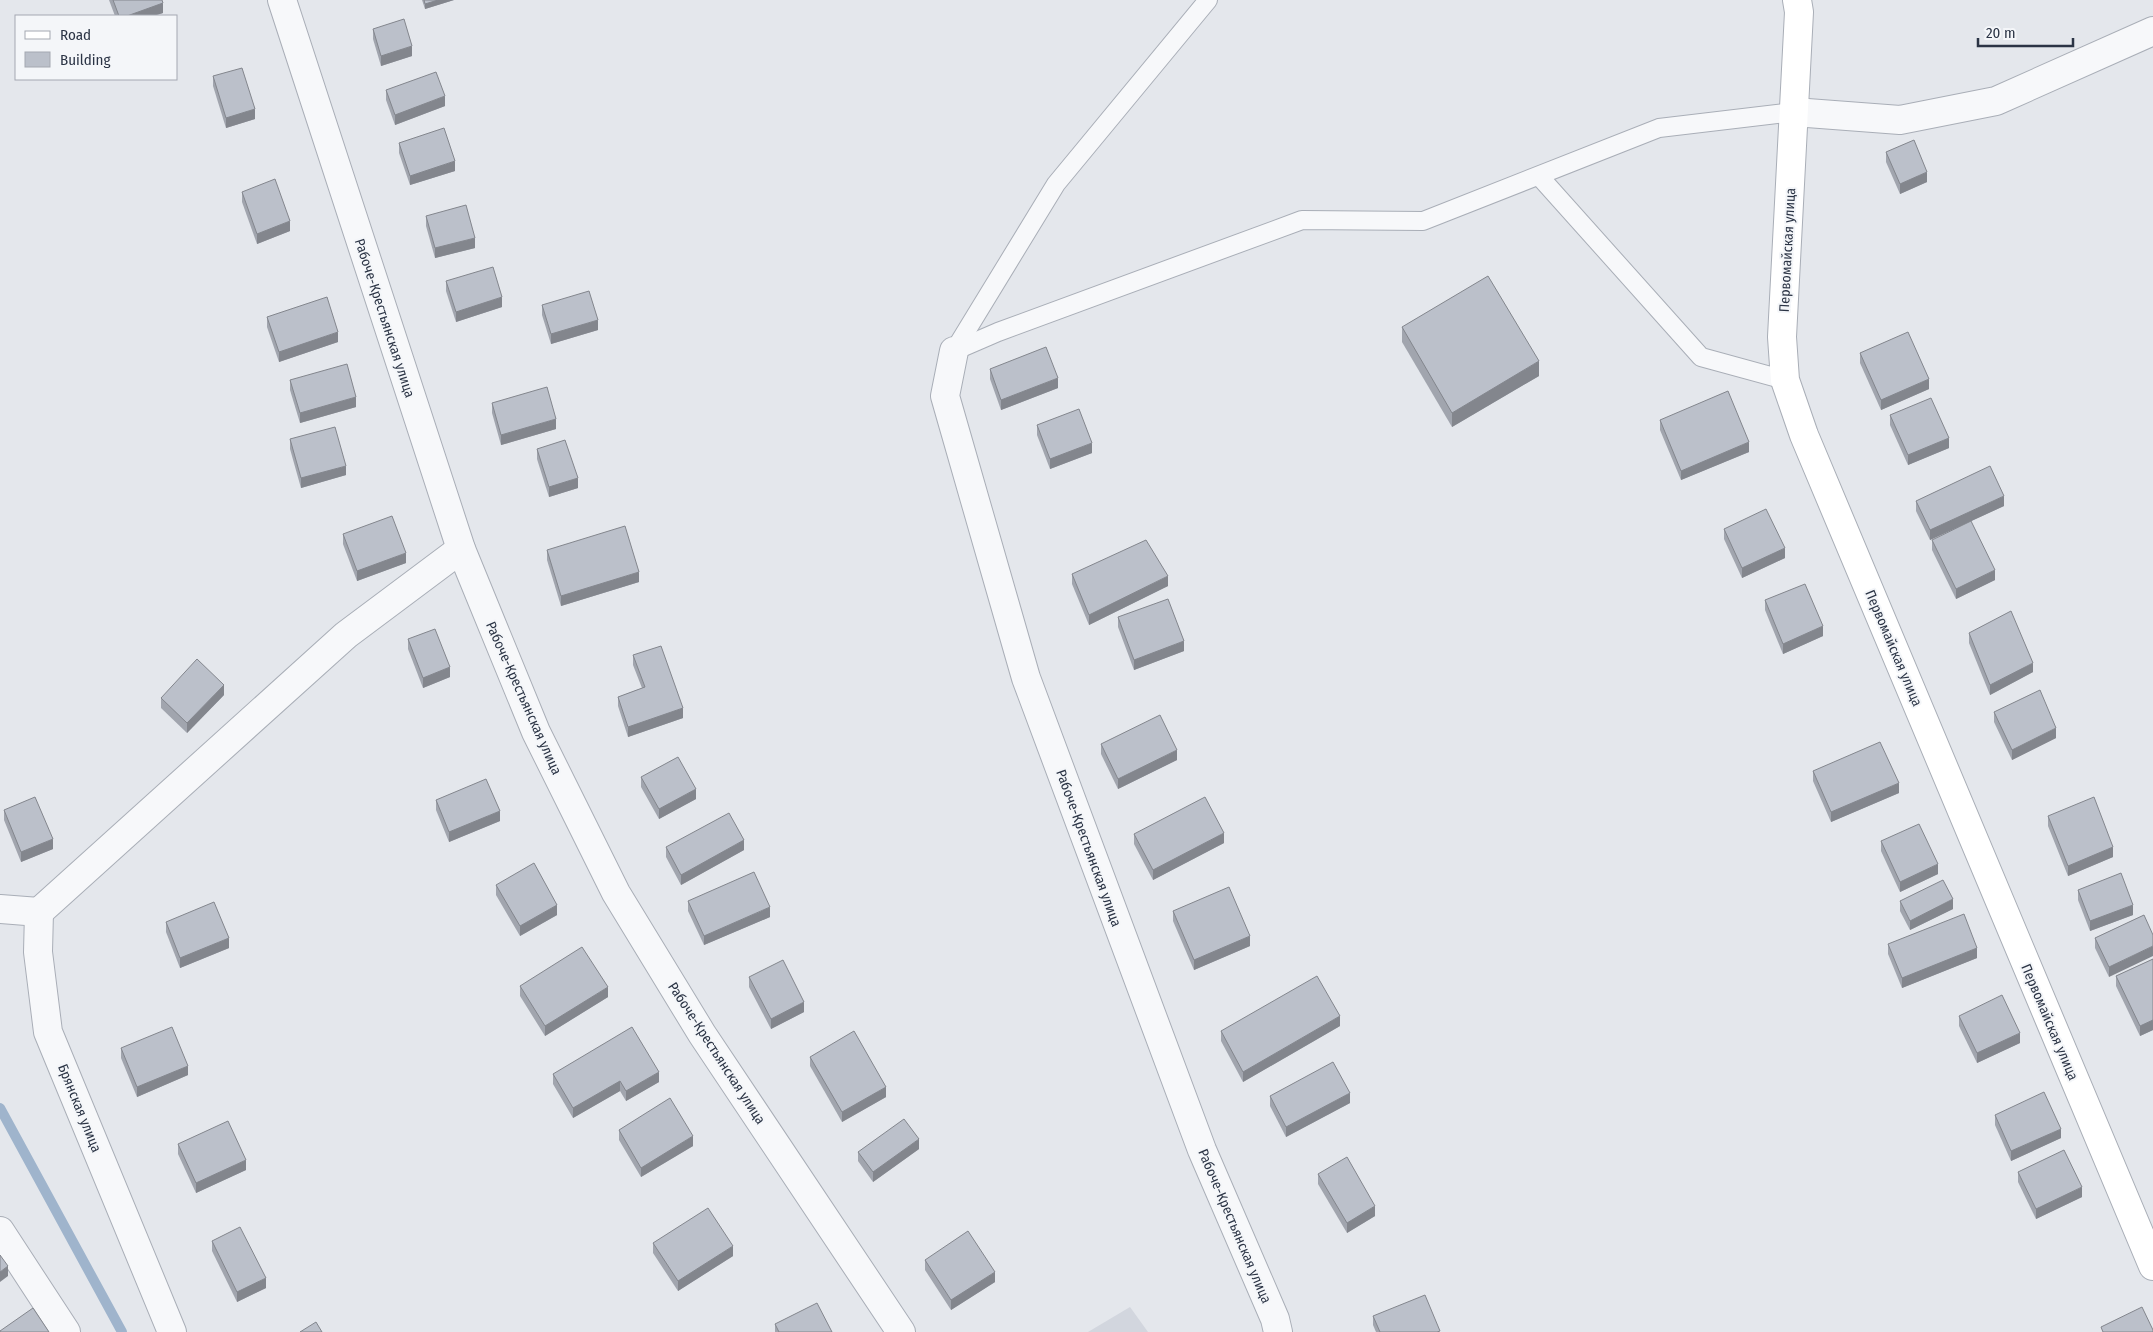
<svg xmlns="http://www.w3.org/2000/svg" width="2153" height="1332" font-family="'Fira Sans Condensed',sans-serif">
<style>
.built{fill:#d2d6de}
.lines{fill:none;stroke-linecap:round;stroke-linejoin:round}
.stream{stroke:#9fb4cc;stroke-width:10}
.lane-casing{stroke:#a9aeb7;stroke-width:20}
.street-casing{stroke:#a9aeb7;stroke-width:30}
.secondary-casing{stroke:#a9aeb7;stroke-width:30}
.lane{stroke:#f7f8fa;stroke-width:18}
.street{stroke:#f7f8fa;stroke-width:28}
.secondary{stroke:#fff;stroke-width:28}
.wall{fill:#a1a5ae}
.shaded-wall{fill:#83868d}
.building{fill:#bbc0ca;stroke:#83868d}
.labels{text-anchor:middle;stroke-width:4;stroke-linejoin:round;paint-order:stroke}
.street-label{font-size:14px;fill:#2b3445;stroke:#f4f6f9}
</style>
<rect width="100%" height="100%" fill="#e4e7ec"/>
<!-- built -->
<path class="built" d="M1130,1307l18,25h-60z"/>
<g class="lines">
<!-- stream -->
<path class="stream" d="M0,1108l122,224"/>
<!-- lane casing -->
<g class="lane-casing">
<g id="lane">
<path d="M1539,176l162,181 84,23"/>
<path d="M954,351l44,-19 304,-112 121,1 236,-93 135,-16"/>
<path d="M954,351l102,-167 152,-184"/>
</g>
</g>
<!-- street casing -->
<g class="street-casing">
<g id="street">
<path d="M282,0l179,549 75,183 80,161 86,141 199,298"/>
<path d="M1794,112l106,8 96,-19 157,-70"/>
<path d="M954,351l-9,45 81,282 176,472 73,169 3,13"/>
<path d="M0,909l39,3 -1,40 10,80 124,300"/>
<path d="M39,912l307,-277 115,-86"/>
<path d="M0,1231l66,101"/>
</g>
</g>
<!-- secondary casing -->
<g class="secondary-casing">
<path id="secondary" d="M1797,0l2,12 -17,325 3,43 19,55 349,831"/>
</g>
<!-- lane -->
<use href="#lane" class="lane"/>
<!-- street -->
<use href="#street" class="street"/>
<!-- secondary -->
<use href="#secondary" class="secondary"/>
</g>
<!-- wall -->
<g class="wall">
<path d="M109,0h53l1,13 -10,3h-38z"/>
<path d="M422,0h32l-29,9z"/>
<path d="M373,29l39,27 -31,10 -8,-27z"/>
<path d="M213,76l42,43 -29,9 -13,-42z"/>
<path d="M386,90l59,16 -50,19 -9,-25z"/>
<path d="M399,143l56,28 -45,14 -11,-32z"/>
<path d="M1886,152l41,30 -27,12 -14,-32z"/>
<path d="M242,192l48,39 -33,13 -15,-42z"/>
<path d="M426,216l49,32 -40,10 -9,-32z"/>
<path d="M446,281l56,26 -46,15 -10,-31z"/>
<path d="M542,305l56,25 -47,14 -9,-29z"/>
<path d="M267,317l71,25 -59,20 -12,-35z"/>
<path d="M1402,327l137,49 -87,51 -50,-85z"/>
<path d="M1860,353l69,36 -48,21 -21,-47z"/>
<path d="M990,369l68,19 -57,22 -11,-31z"/>
<path d="M290,380l66,27 -56,16 -10,-33z"/>
<path d="M492,403l64,26 -55,16 -9,-32z"/>
<path d="M1890,415l59,33 -41,17 -18,-40z"/>
<path d="M1660,420l89,32 -68,28 -21,-50z"/>
<path d="M1037,425l55,28 -42,16 -13,-34z"/>
<path d="M290,439l56,36 -45,13 -11,-39z"/>
<path d="M537,449l41,39 -29,9 -12,-38z"/>
<path d="M1916,501l88,5 -74,34 -14,-29z"/>
<path d="M1724,529l61,29 -43,20 -18,-39z"/>
<path d="M343,534l63,29 -49,18 -14,-37z"/>
<path d="M1932,540l63,40 -39,19 -24,-49z"/>
<path d="M547,550l92,32 -78,24 -14,-46z"/>
<path d="M1072,574l96,12 -79,39 -17,-41z"/>
<path d="M1765,600l58,36 -40,18 -18,-44z"/>
<path d="M1118,617l66,34 -50,19 -16,-43z"/>
<path d="M1969,633l64,39 -43,23 -21,-52z"/>
<path d="M408,639l42,38 -27,11 -15,-39z"/>
<path d="M633,655l50,63 -55,19 -10,-31v-9l24,-9 -9,-23z"/>
<path d="M224,695l-37,38 -26,-25v-10z"/>
<path d="M1994,712l62,26 -44,22 -18,-38z"/>
<path d="M1101,744l76,16 -59,29 -17,-35z"/>
<path d="M1813,771l86,22 -68,29 -18,-41z"/>
<path d="M641,777l55,22 -37,20 -18,-32z"/>
<path d="M436,800l64,21 -51,21 -13,-32z"/>
<path d="M4,810l49,39 -32,13 -17,-42z"/>
<path d="M2048,816l65,41 -45,19 -20,-50z"/>
<path d="M1134,834l90,9 -71,37 -19,-36z"/>
<path d="M1881,841l57,33 -38,18 -19,-41z"/>
<path d="M666,847l78,3 -63,35 -15,-28z"/>
<path d="M496,885l61,30 -37,21 -24,-41z"/>
<path d="M2078,890l55,25 -43,16 -12,-31z"/>
<path d="M688,901l82,16 -66,28 -16,-34z"/>
<path d="M1900,901l53,8 -43,21 -10,-19z"/>
<path d="M1173,911l77,35 -56,24 -21,-49z"/>
<path d="M2144,915l-35,62 -14,-29v-10z"/>
<path d="M166,922l63,26 -49,20 -14,-36z"/>
<path d="M1888,944l89,14 -75,30 -14,-34z"/>
<path d="M2153,959v71l-13,6 -24,-50v-10z"/>
<path d="M749,977l55,35 -33,17 -22,-42z"/>
<path d="M520,986l88,11 -63,39 -25,-40z"/>
<path d="M1959,1016l61,27 -43,20 -18,-37z"/>
<path d="M1340,1026l-97,56 -22,-41v-10z"/>
<path d="M121,1048l67,27 -51,22 -16,-39z"/>
<path d="M810,1057l76,40 -44,25 -32,-56z"/>
<path d="M553,1074l106,8 -33,19 -6,-10 -47,27 -20,-34z"/>
<path d="M1270,1096l80,7 -64,34 -16,-31z"/>
<path d="M1995,1115l66,23 -50,23 -16,-36z"/>
<path d="M619,1130l74,16 -52,31 -22,-37z"/>
<path d="M178,1144l68,26 -50,23 -18,-39z"/>
<path d="M919,1149l-46,33 -15,-21v-9z"/>
<path d="M2018,1172l64,25 -46,22 -18,-37z"/>
<path d="M1318,1174l57,42 -28,17 -29,-49z"/>
<path d="M212,1241l54,47 -29,14 -25,-51z"/>
<path d="M653,1243l80,13 -55,35 -25,-38z"/>
<path d="M925,1260l70,22 -44,28 -26,-40z"/>
<path d="M1373,1316l67,16h-64l-3,-7z"/>
<path d="M775,1324l57,8h-57z"/>
</g>
<!-- shaded-wall -->
<g class="shaded-wall">
<path d="M438,0h16l-29,9v-5z"/>
<path d="M163,3v10l-10,3h-26z"/>
<path d="M412,46v10l-31,10v-10z"/>
<path d="M445,96v10l-50,19v-10z"/>
<path d="M255,109v10l-29,9v-10z"/>
<path d="M455,161v10l-45,14v-9z"/>
<path d="M1927,172v10l-27,12v-10z"/>
<path d="M290,221v10l-33,13v-10z"/>
<path d="M475,238v10l-40,10v-10z"/>
<path d="M502,297v10l-46,15v-10z"/>
<path d="M598,320v10l-47,14v-10z"/>
<path d="M338,332v10l-59,20v-10z"/>
<path d="M1539,361v15l-87,51v-14z"/>
<path d="M1058,378v10l-57,22v-10z"/>
<path d="M1929,379v10l-48,21v-10z"/>
<path d="M356,397v10l-56,16v-10z"/>
<path d="M556,419v10l-55,16v-10z"/>
<path d="M1949,438v10l-41,17v-10z"/>
<path d="M1749,442v10l-68,28v-9z"/>
<path d="M1092,443v10l-42,16v-10z"/>
<path d="M346,466v9l-45,13v-10z"/>
<path d="M578,478v10l-29,9v-10z"/>
<path d="M2004,496v10l-74,34v-10z"/>
<path d="M1785,548v10l-43,20v-10z"/>
<path d="M406,553v10l-49,18v-10z"/>
<path d="M1995,570v10l-39,19v-10z"/>
<path d="M639,572v10l-78,24v-10z"/>
<path d="M1168,576v10l-79,39v-10z"/>
<path d="M1823,626v10l-40,18v-10z"/>
<path d="M1184,641v10l-50,19v-10z"/>
<path d="M2033,663v9l-43,23v-10z"/>
<path d="M450,667v10l-27,11v-10z"/>
<path d="M224,685v10l-37,38v-10z"/>
<path d="M683,708v10l-55,19v-10z"/>
<path d="M2056,728v10l-44,22v-10z"/>
<path d="M1177,750v10l-59,29v-10z"/>
<path d="M1899,783v10l-68,29v-10z"/>
<path d="M696,789v10l-37,20v-10z"/>
<path d="M500,811v10l-51,21v-10z"/>
<path d="M1224,833v10l-71,37v-10z"/>
<path d="M53,839v10l-32,13v-10z"/>
<path d="M744,840v10l-63,35v-10z"/>
<path d="M2113,847v10l-45,19v-10z"/>
<path d="M1938,864v10l-38,18v-10z"/>
<path d="M1953,899v10l-43,21v-9z"/>
<path d="M557,905v10l-37,21v-10z"/>
<path d="M2133,905v10l-43,16v-10z"/>
<path d="M770,907v10l-66,28v-9z"/>
<path d="M1250,936v10l-56,24v-10z"/>
<path d="M229,938v10l-49,20v-10z"/>
<path d="M2153,946v10l-44,21v-10z"/>
<path d="M1977,948v10l-75,30v-10z"/>
<path d="M608,987v10l-63,39v-10z"/>
<path d="M804,1002v10l-33,17v-10z"/>
<path d="M1340,1016v10l-97,56v-10z"/>
<path d="M2153,1020v10l-13,6v-10z"/>
<path d="M2020,1033v10l-43,20v-10z"/>
<path d="M188,1066v9l-51,22v-10z"/>
<path d="M659,1072v10l-33,19v-10z"/>
<path d="M620,1081v10l-47,27v-10z"/>
<path d="M886,1087v10l-44,25v-10z"/>
<path d="M1350,1093v10l-64,34v-10z"/>
<path d="M2061,1129v9l-50,23v-10z"/>
<path d="M693,1136v10l-52,31v-9z"/>
<path d="M919,1139v10l-46,33v-10z"/>
<path d="M246,1160v10l-50,23v-10z"/>
<path d="M2082,1187v10l-46,22v-10z"/>
<path d="M1375,1206v10l-28,17v-10z"/>
<path d="M733,1246v10l-55,35v-10z"/>
<path d="M8,1266v10l-8,6v-10z"/>
<path d="M995,1272v10l-44,28v-10z"/>
<path d="M266,1278v10l-29,14v-10z"/>
</g>
<!-- building -->
<g class="building">
<path d="M113,0h49l1,3 -36,13h-8z"/>
<path d="M424,0h14l-13,4z"/>
<path d="M404,19l8,27 -31,10 -8,-27z"/>
<path d="M242,68l13,41 -29,9 -13,-42z"/>
<path d="M436,72l9,24 -50,19 -9,-25z"/>
<path d="M444,128l11,33 -45,15 -11,-33z"/>
<path d="M1914,140l13,32 -27,12 -14,-32z"/>
<path d="M275,179l15,42 -33,13 -15,-42z"/>
<path d="M466,205l9,33 -40,10 -9,-32z"/>
<path d="M493,267l9,30 -46,15 -10,-31z"/>
<path d="M1488,276l51,85 -87,52 -50,-86z"/>
<path d="M589,291l9,29 -47,14 -9,-29z"/>
<path d="M327,297l11,35 -59,20 -12,-35z"/>
<path d="M1908,332l21,47 -48,21 -21,-47z"/>
<path d="M1046,347l12,31 -57,22 -11,-31z"/>
<path d="M347,364l9,33 -56,16 -10,-33z"/>
<path d="M547,387l9,32 -55,16 -9,-32z"/>
<path d="M1728,391l21,51 -68,29 -21,-51z"/>
<path d="M1931,398l18,40 -41,17 -18,-40z"/>
<path d="M1079,409l13,34 -42,16 -13,-34z"/>
<path d="M335,427l11,39 -45,12 -11,-39z"/>
<path d="M565,440l13,38 -29,9 -12,-38z"/>
<path d="M1990,466l14,30 -74,34 -14,-29z"/>
<path d="M1766,509l19,39 -43,20 -18,-39z"/>
<path d="M392,516l14,37 -49,18 -14,-37z"/>
<path d="M1971,521l24,49 -39,19 -24,-49z"/>
<path d="M625,526l14,46 -78,24 -14,-46z"/>
<path d="M1146,540l22,36 -79,39 -17,-41z"/>
<path d="M1805,584l18,42 -40,18 -18,-44z"/>
<path d="M1168,599l16,42 -50,19 -16,-43z"/>
<path d="M2011,611l22,52 -43,22 -21,-52z"/>
<path d="M435,629l15,38 -27,11 -15,-39z"/>
<path d="M661,646l22,62 -55,19 -10,-30 27,-10 -12,-32z"/>
<path d="M197,659l27,26 -37,38 -26,-25z"/>
<path d="M2040,690l16,38 -44,22 -18,-38z"/>
<path d="M1160,715l17,35 -59,29 -17,-35z"/>
<path d="M1880,742l19,41 -68,29 -18,-41z"/>
<path d="M678,757l18,32 -37,20 -18,-32z"/>
<path d="M486,779l14,32 -51,21 -13,-32z"/>
<path d="M35,797l18,42 -32,13 -17,-42z"/>
<path d="M1205,797l19,36 -71,37 -19,-36z"/>
<path d="M2094,797l19,50 -45,19 -20,-50z"/>
<path d="M729,813l15,27 -63,35 -15,-28z"/>
<path d="M1919,824l19,40 -38,18 -19,-41z"/>
<path d="M534,863l23,42 -37,21 -24,-41z"/>
<path d="M754,872l16,35 -66,29 -16,-35z"/>
<path d="M2121,873l12,32 -43,16 -12,-31z"/>
<path d="M1943,880l10,19 -43,22 -10,-20z"/>
<path d="M1229,887l21,49 -56,24 -21,-49z"/>
<path d="M214,902l15,36 -49,20 -14,-36z"/>
<path d="M1964,914l13,34 -75,30 -14,-34z"/>
<path d="M2144,915l9,20v11l-44,21 -14,-29z"/>
<path d="M582,947l26,40 -63,39 -25,-40z"/>
<path d="M2153,959v61l-13,6 -24,-50z"/>
<path d="M783,960l21,42 -33,17 -22,-42z"/>
<path d="M1317,976l23,40 -97,56 -22,-41z"/>
<path d="M2002,995l18,38 -43,20 -18,-37z"/>
<path d="M172,1027l16,39 -51,21 -16,-39z"/>
<path d="M632,1027l27,45 -33,19 -6,-10 -47,27 -20,-34z"/>
<path d="M854,1031l32,56 -44,25 -32,-55z"/>
<path d="M1333,1062l17,31 -64,34 -16,-31z"/>
<path d="M2044,1092l17,37 -50,22 -16,-36z"/>
<path d="M670,1098l23,38 -52,32 -22,-38z"/>
<path d="M904,1119l15,20 -46,33 -15,-20z"/>
<path d="M228,1121l18,39 -50,23 -18,-39z"/>
<path d="M2064,1150l18,37 -46,22 -18,-37z"/>
<path d="M1347,1157l28,49 -28,17 -29,-49z"/>
<path d="M708,1208l25,38 -55,35 -25,-38z"/>
<path d="M240,1227l26,51 -29,14 -25,-51z"/>
<path d="M968,1231l27,41 -44,28 -26,-40z"/>
<path d="M0,1255l8,11 -8,6z"/>
<path d="M1425,1295l15,36 -3,1h-57l-7,-16z"/>
<path d="M817,1303l15,29h-53l-4,-8z"/>
<path d="M2142,1307l11,23v2h-50l-2,-5z"/>
<path d="M33,1308l16,24h-49v-1z"/>
<path d="M316,1322l6,10h-22z"/>
</g>
<g class="labels">
<!-- street labels -->
<g class="street-label">
<text transform="translate(1787 250) rotate(-87)" y="5">Первомайская улица</text>
<text transform="translate(385 318) rotate(72)" y="5">Рабоче-Крестьянская улица</text>
<text transform="translate(1894 648) rotate(67)" y="5">Первомайская улица</text>
<text transform="translate(524 698) rotate(66)" y="5">Рабоче-Крестьянская улица</text>
<text transform="translate(1089 848) rotate(70)" y="5">Рабоче-Крестьянская улица</text>
<text transform="translate(2050 1022) rotate(67)" y="5">Первомайская улица</text>
<text transform="translate(717 1053) rotate(57)" y="5">Рабоче-Крестьянская улица</text>
<text transform="translate(80 1108) rotate(68)" y="5">Брянская улица</text>
<text transform="translate(1235 1226) rotate(67)" y="5">Рабоче-Крестьянская улица</text>
</g>
</g>
<!-- legend -->
<rect x="15" y="15" width="162" height="65" fill="#f4f6f9" stroke="#a4a8b1"/>
<rect x="25" y="31" width="25" height="8" fill="#ffffff" stroke="#a4a8b1"/>
<text x="60" y="40" font-size="15" fill="#2b3445">Road</text>
<rect x="25" y="52" width="25" height="15" fill="#bbc0ca" stroke="#a4a8b1"/>
<text x="60" y="65" font-size="15" fill="#2b3445">Building</text>
<!-- scale -->
<path d="M1978 38v8h95v-8" fill="none" stroke="#2b3445" stroke-width="2.5"/>
<text x="1986" y="38" font-size="15" fill="#2b3445" stroke="#f4f6f9" stroke-width="4" paint-order="stroke">20 m</text>
</svg>
